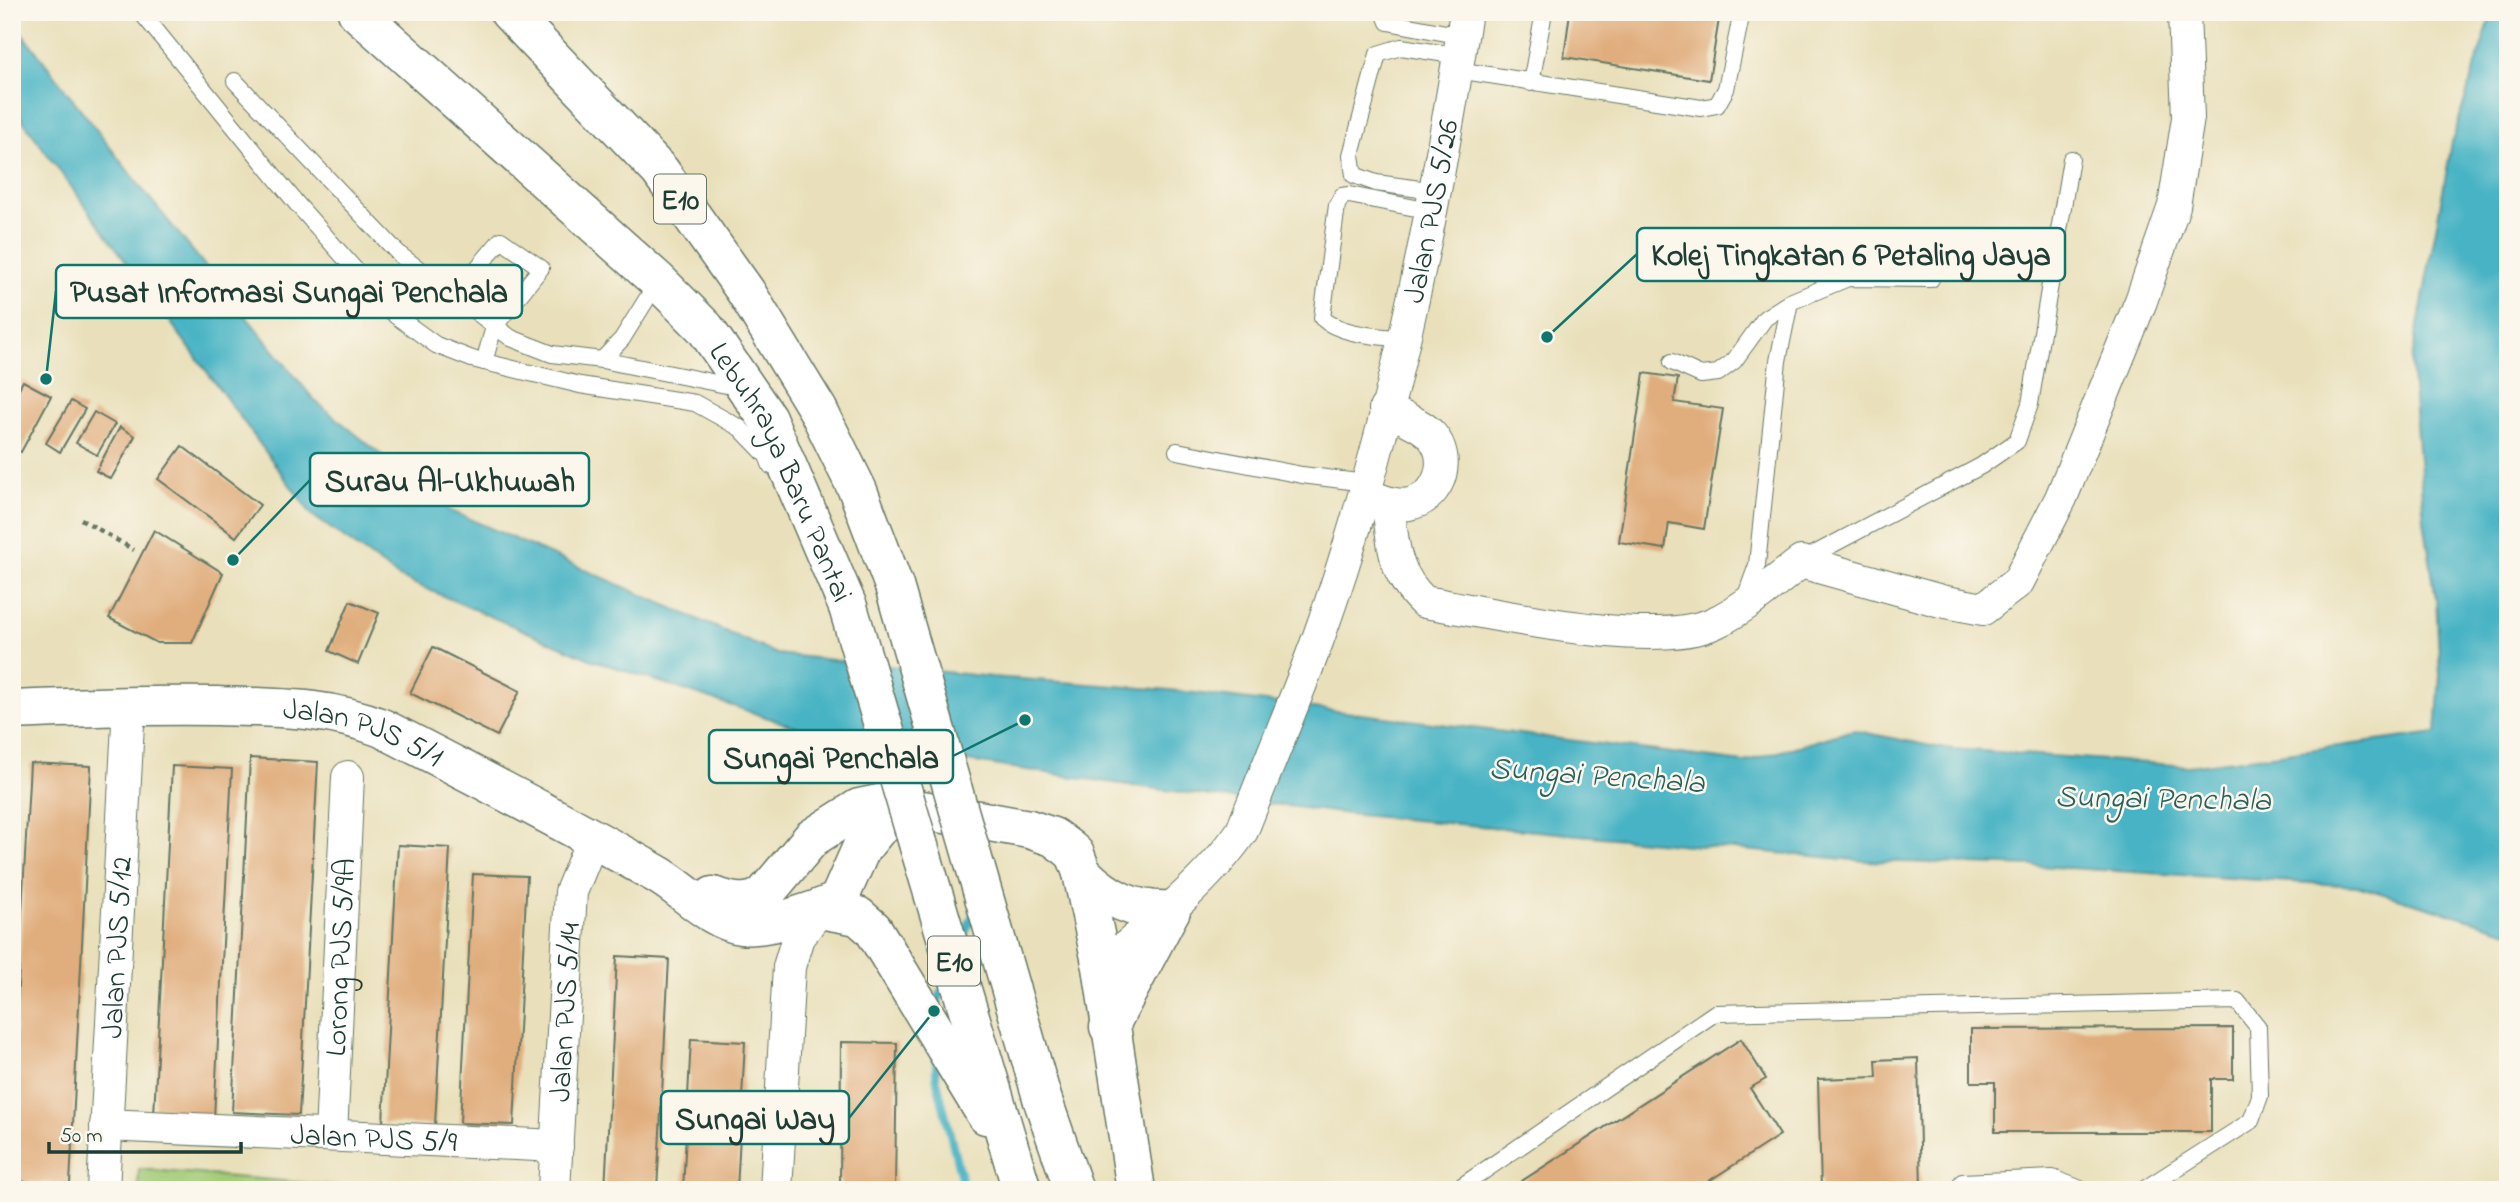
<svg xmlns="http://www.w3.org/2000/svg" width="2520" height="1202" font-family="'Indie Flower',sans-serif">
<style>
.green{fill:#a3cb77;stroke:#618456;stroke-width:2}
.water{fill:#47b3c4;stroke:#33787c;stroke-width:2}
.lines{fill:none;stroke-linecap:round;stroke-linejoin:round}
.stream{stroke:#47b3c4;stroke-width:8}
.building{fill:#e0ad7d}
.service-casing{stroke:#667663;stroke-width:18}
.minor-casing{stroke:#667663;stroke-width:34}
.tertiary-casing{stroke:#667663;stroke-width:41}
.motorway-casing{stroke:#667663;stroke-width:41}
.path{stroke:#667663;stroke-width:4.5;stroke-dasharray:5 5;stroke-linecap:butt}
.service{stroke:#fff;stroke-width:16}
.minor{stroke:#fff;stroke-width:32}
.tertiary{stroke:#fff;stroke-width:38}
.motorway{stroke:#fff;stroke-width:38}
.motorway-bridge-casing{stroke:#667663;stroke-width:41;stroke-linecap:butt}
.motorway-bridge{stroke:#fff;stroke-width:38}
.labels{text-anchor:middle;stroke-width:5;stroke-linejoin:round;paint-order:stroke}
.shield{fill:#fbf7ec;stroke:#61756b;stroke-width:2}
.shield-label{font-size:28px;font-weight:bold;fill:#1f3d34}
.street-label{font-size:30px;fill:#1f3d34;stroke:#fbf7ec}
.water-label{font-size:32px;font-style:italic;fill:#2b605f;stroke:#fbf7ec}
.leader{fill:none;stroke:#0f766e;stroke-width:2.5}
.callout-dot{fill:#0f766e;stroke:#fbf7ec;stroke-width:2.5}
.callout{fill:#fbf7ec;stroke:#0f766e;stroke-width:2.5}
.callout-label{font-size:32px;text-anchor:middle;font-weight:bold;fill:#1f3d34}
</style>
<rect width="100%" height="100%" fill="#fbf7ec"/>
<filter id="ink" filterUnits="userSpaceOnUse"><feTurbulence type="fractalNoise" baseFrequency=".0143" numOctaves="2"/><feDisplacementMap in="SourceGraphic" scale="14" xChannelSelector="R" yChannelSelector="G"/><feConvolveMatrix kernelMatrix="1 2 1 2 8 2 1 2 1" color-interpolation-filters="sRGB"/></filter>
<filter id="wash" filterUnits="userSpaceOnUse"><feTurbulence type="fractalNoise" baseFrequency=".00686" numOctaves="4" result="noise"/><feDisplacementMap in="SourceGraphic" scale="28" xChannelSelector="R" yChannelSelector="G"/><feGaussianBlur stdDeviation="1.57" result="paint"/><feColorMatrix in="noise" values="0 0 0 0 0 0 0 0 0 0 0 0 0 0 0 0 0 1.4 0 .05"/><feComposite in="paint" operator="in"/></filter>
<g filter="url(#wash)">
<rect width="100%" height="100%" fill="#e9e0bb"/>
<!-- green -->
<path class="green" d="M139,1169l249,21h-250z"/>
<!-- water -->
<path class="water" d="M2492,12h16v919l-151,-45 -320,-20 -171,-5 -518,-47 -214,-28 -293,-44 -251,-83 -191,-82 -87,-62 -300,-409v-86l127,165 176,216 134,109 328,144 215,23 178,13 574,72 109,-32 88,18 248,18 247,-33 4,-58 -4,-76 -12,-79 -13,-157 41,-221z"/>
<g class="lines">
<!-- stream -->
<g class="stream">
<path d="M961,943l14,-33"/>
<path d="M935,1008l11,-27"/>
<path d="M936,1060v17l28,113"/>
</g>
</g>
<g id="blocks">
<!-- building -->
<g class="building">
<path d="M1570,12h103l46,7 -10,61 -145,-23z"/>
<path d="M1644,373l34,5 -4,24 49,7 -19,120 -35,-6 -4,26 -46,-7z"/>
<path d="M23,381l28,15 -30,56 -9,-4v-47z"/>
<path d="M71,401l14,8 -25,43 -14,-9z"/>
<path d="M94,412l21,12 -18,31 -21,-12z"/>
<path d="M120,427l15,9 -24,43 -15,-8z"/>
<path d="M182,446l78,59 -24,32 -78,-58z"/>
<path d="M154,530l69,43 -31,70h-35l-48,-25z"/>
<path d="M350,601l29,12 -21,51 -29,-13z"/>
<path d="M433,647l87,44 -23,45 -87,-43z"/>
<path d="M250,758l68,4 -19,353 -67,-3z"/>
<path d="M30,763l61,3 -21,418 -58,-3v-84z"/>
<path d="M172,766l60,3 -18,349 -60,-3z"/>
<path d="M398,845l52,3 -15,277 -52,-2z"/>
<path d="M473,874l54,2 -13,249 -54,-2z"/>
<path d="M617,956l52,3 -12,231h-52z"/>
<path d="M2233,1028v51h-22v53h-216v-50h-24v-53z"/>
<path d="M691,1039l54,3 -8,148h-54z"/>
<path d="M1741,1039l25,40 -16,9 30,47 -85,55h-178l-3,-4z"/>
<path d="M841,1042l56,1 -2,147h-55z"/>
<path d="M1918,1058l3,132h-100l-3,-111 59,-2 -1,-17z"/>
</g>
</g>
</g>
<g filter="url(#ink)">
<use href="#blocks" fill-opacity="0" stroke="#667663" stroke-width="2"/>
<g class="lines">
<!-- service casing -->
<g class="service-casing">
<g id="service">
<path d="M141,12l156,192 99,112 40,29 36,14 108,26 115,18 45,25 27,28 4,10"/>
<path d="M1384,12l4,10 74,14"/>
<path d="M1457,70l244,38 16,-3 9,-16 16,-77"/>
<path d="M235,81l165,174 111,83 41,16 50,6 139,28"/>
<path d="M1531,83l13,-71"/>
<path d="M1435,191l-59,-8 -22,-8 -3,-20 27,-101 23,-7 58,9"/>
<path d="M453,297l48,-57 40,28 -47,59 -10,35"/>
<path d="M1403,339c-23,-3 -63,-4 -81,-21l15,-113 5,-9 7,-1 82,16"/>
<path d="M602,360l20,-21 36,-58"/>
<path d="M1672,362l29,13 17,-2 16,-12 31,-43 25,-16 58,-24 83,1"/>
<path d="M1177,451l125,24 64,8"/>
<path d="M1803,560l178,-94 36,-25 13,-37 41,-245"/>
<path d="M1744,601l13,-36 21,-204 12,-59"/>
<path d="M1962,1182l91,-4 30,12"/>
<path d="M1456,1190l259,-177 522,-12 21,26 2,69 -9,25 -108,69"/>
</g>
</g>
<!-- minor casing -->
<g class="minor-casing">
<g id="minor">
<path d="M1371,496c13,6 28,12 42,7 28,-8 38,-45 19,-67 -11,-13 -32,-19 -47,-27"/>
<path d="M1388,504c5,40 5,69 36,98 70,11 228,49 290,21 32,-15 59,-40 87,-61l140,39 42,8 35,-27 43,-84 80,-197 33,-95 14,-88 -4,-106"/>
<path id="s1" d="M1102,967c47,-39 105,-85 140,-136 25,-64 52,-127 76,-192 71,-197 115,-419 148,-627"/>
<path id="s2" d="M106,1125l451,21"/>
<path id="s3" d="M331,1135l17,-358"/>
<path id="s4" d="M103,1190l26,-485"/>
<path id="s5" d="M554,1190l17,-298 22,-54"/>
<path d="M776,1190l13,-223 9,-30 22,-28"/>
</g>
</g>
<!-- tertiary casing -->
<g class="tertiary-casing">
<g id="tertiary">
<path id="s6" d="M12,710c69,-3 137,-5 205,-4 60,2 108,0 165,22 92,47 183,94 273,145 28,15 53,46 86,52 24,4 74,-14 97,-24l23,-52 18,-22 35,-20"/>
<path d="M1082,873c26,26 52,39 89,37"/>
<path d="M713,896c19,6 34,11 51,-1l48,-57 47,-30 24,-5 146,26 24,8 15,11 7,6 7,19 20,94 34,223"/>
<path d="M1109,1027l62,-117"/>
</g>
</g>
<!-- motorway casing -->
<g class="motorway-casing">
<g id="motorway">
<path id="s7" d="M357,12l301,269 47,47 62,90 81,189"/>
<path d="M509,12l151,159 86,121 72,118"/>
<path d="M918,843l104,347"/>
<path d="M820,909l38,7 15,13 113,186"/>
<path d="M1043,1101l31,89"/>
</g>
</g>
<!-- path -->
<path class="path" d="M81,519l53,31"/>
<!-- service -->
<use href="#service" class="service"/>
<!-- minor -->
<use href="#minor" class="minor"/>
<!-- tertiary -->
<use href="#tertiary" class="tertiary"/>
<!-- motorway -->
<use href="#motorway" class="motorway"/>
<!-- motorway-bridge casing -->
<g class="motorway-bridge-casing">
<g id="motorway-bridge">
<path d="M818,410l40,81 36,95 149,515"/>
<path d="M848,607l70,236"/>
</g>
</g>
<!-- motorway-bridge -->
<use href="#motorway-bridge" class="motorway-bridge"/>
</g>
</g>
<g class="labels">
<!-- shield labels -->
<g class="shield">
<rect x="654" y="174.5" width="52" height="49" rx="5"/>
<rect x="928" y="936.5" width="52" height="49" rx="5"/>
</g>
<g class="shield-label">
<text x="680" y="209">E10</text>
<text x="954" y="971">E10</text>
</g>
<!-- street labels -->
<g class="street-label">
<text dy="10" stroke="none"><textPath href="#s1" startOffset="845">Jalan PJS 5/26</textPath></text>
<text dy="10" stroke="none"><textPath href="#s7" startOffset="634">Lebuhraya Baru Pantai</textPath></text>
<text dy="10" stroke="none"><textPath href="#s6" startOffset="355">Jalan PJS 5/1</textPath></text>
<text dy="10" stroke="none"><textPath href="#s4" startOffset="243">Jalan PJS 5/12</textPath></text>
<text dy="10" stroke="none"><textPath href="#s3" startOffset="178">Lorong PJS 5/9A</textPath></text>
<text dy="10" stroke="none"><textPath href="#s5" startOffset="178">Jalan PJS 5/14</textPath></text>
<text dy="10" stroke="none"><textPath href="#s2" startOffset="268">Jalan PJS 5/9</textPath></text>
</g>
<!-- water labels -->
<g class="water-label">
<text transform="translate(1597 774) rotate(4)" y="11">Sungai Penchala</text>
<text transform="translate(2163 797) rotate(1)" y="11">Sungai Penchala</text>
</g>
</g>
<!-- callouts -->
<path class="leader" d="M1547 337L1637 254M46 379L56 291M233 560L310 480M1025 720L953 756M934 1011L849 1118"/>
<g class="callout-dot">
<circle cx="1547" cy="337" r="7"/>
<circle cx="46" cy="379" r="7"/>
<circle cx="233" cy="560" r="7"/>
<circle cx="1025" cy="720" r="7"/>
<circle cx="934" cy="1011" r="7"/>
</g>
<g class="callout">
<rect x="1637" y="228" width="428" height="53" rx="7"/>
<rect x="56" y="265" width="466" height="53" rx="7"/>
<rect x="310" y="453" width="279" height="53" rx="7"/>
<rect x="709" y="730" width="244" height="53" rx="7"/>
<rect x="661" y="1091" width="188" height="53" rx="7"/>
</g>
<g class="callout-label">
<text x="1851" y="265">Kolej Tingkatan 6 Petaling Jaya</text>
<text x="289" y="302">Pusat Informasi Sungai Penchala</text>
<text x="450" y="491">Surau Al-Ukhuwah</text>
<text x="831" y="768">Sungai Penchala</text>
<text x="755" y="1129">Sungai Way</text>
</g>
<!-- margin -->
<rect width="2520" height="1202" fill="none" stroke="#fbf7ec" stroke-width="42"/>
<!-- scale -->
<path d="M49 1142v10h192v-10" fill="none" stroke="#1f3d34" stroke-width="3.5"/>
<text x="60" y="1142" font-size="21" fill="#1f3d34" stroke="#fbf7ec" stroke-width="5" paint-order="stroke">50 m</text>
</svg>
